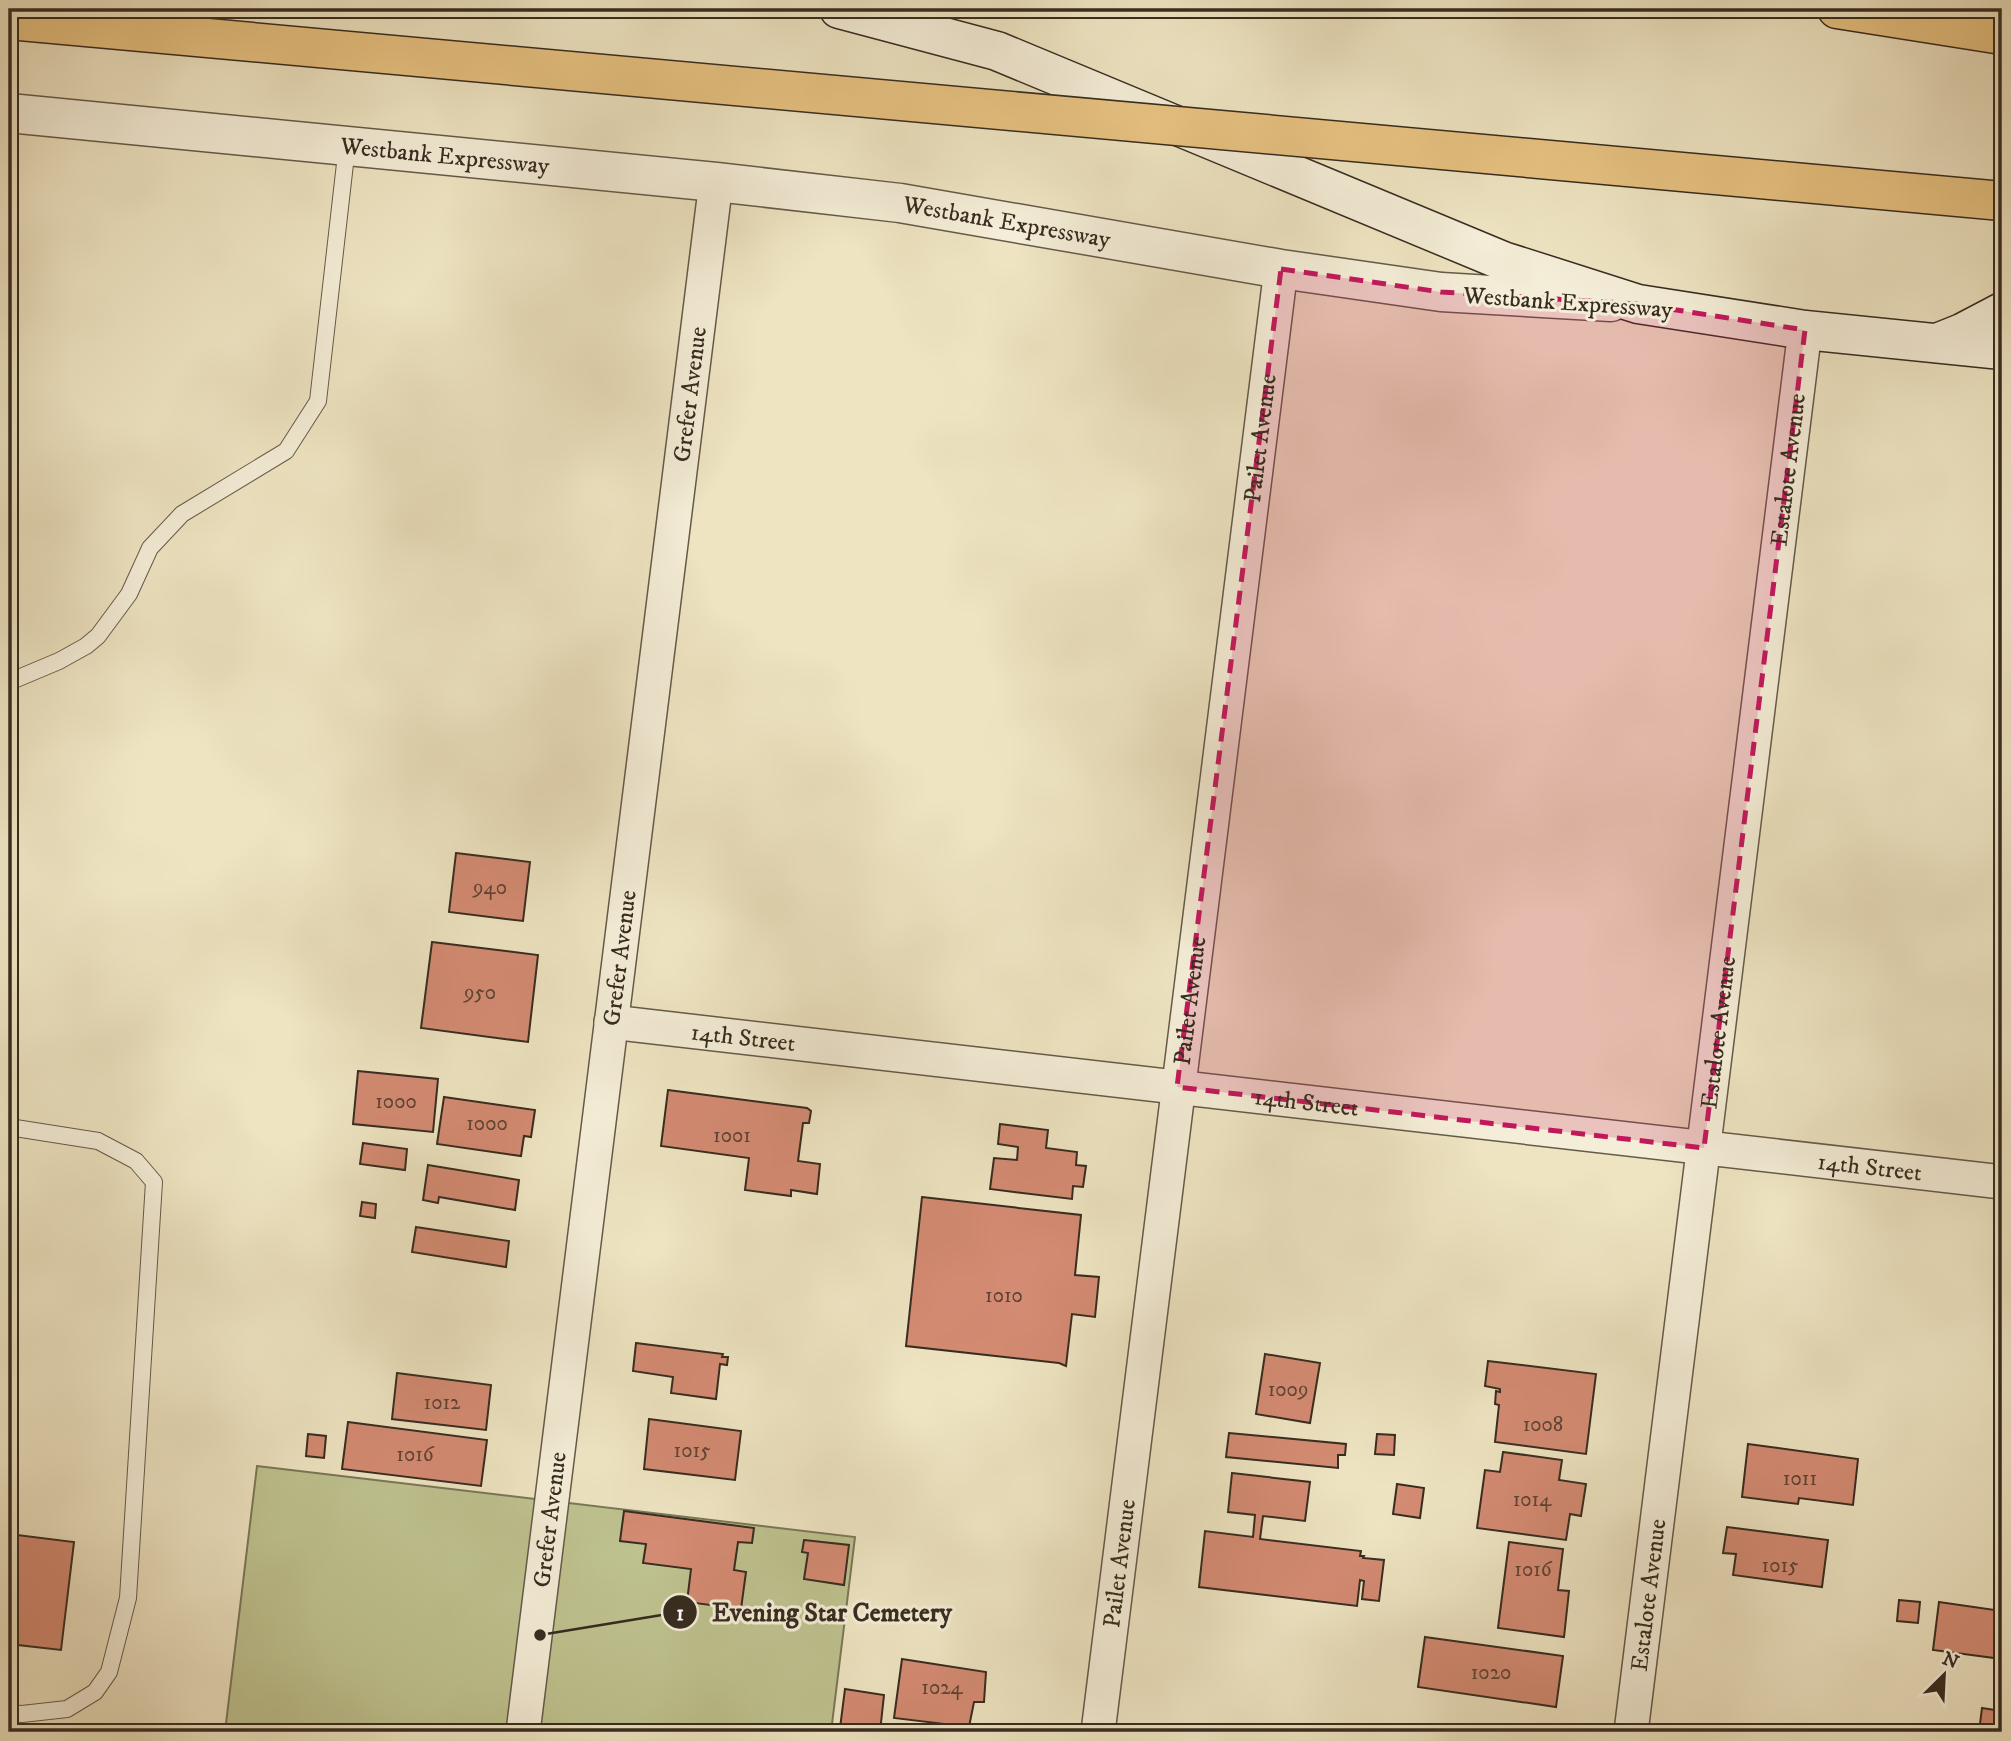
<svg xmlns="http://www.w3.org/2000/svg" width="2011" height="1741" font-family="'IM FELL DW Pica',serif">
<style>
.green{fill:#bec28f;stroke:#7a7758;stroke-width:2}
.building{fill:#d48b73;stroke:#372c20;stroke-width:2}
.lines{fill:none;stroke-linecap:round;stroke-linejoin:round}
.service-casing{stroke:#655a48;stroke-width:18}
.minor-casing{stroke:#655a48;stroke-width:36}
.tertiary-casing{stroke:#655a48;stroke-width:41}
.secondary-casing{stroke:#372c20;stroke-width:41}
.motorway-casing{stroke:#372c20;stroke-width:41}
.service{stroke:#f4edd7;stroke-width:16}
.minor{stroke:#f4edd7;stroke-width:33}
.tertiary{stroke:#f4edd7;stroke-width:38}
.secondary{stroke:#f4edd7;stroke-width:38}
.motorway{stroke:#e7c281;stroke-width:38}
.motorway-bridge-casing{stroke:#372c20;stroke-width:41;stroke-linecap:butt}
.motorway-bridge{stroke:#e7c281;stroke-width:38}
.marked{fill:#c2185b;fill-opacity:0.2;stroke:#c2185b;stroke-width:5;stroke-dasharray:14 9;stroke-linejoin:round}
.labels{text-anchor:middle;stroke-width:6;stroke-linejoin:round;paint-order:stroke}
.number-label{font-size:21px;fill:#5e4435}
.street-label{font-size:24px;fill:#372c20;stroke:#f4edd7}
.leader{fill:none;stroke:#372c20;stroke-width:2.5}
.callout-dot{fill:#372c20;stroke:#f4edd7;stroke-width:2.5}
.mark-label{font-size:21px;text-anchor:middle;font-weight:bold;fill:#fff}
.callout-label{font-size:26px;text-anchor:middle;font-weight:bold;fill:#372c20;stroke:#f4edd7;stroke-width:6;stroke-linejoin:round;paint-order:stroke}
</style>
<rect width="100%" height="100%" fill="#eee4c2"/>
<filter id="stains"><feTurbulence type="fractalNoise" baseFrequency=".00286" numOctaves="4"/><feColorMatrix values="0 0 0 0 .2 0 0 0 0 .09 0 0 0 0 .02 0 0 0 .5 -.17"/></filter>
<radialGradient id="worn" r=".72"><stop offset=".6" stop-color="#630" stop-opacity="0"/><stop offset="1" stop-color="#630" stop-opacity=".3"/></radialGradient>
<!-- green -->
<path class="green" d="M257,1466l598,71 -24,195h-606z"/>
<!-- building -->
<g class="building">
<path d="M456,853l74,9 -7,59 -74,-9z"/>
<path d="M432,942l106,13 -10,87 -107,-14z"/>
<path d="M358,1071l80,8 -5,53 -80,-8z"/>
<path d="M668,1090l139,18 4,3 -2,12h-6l-5,38 22,3 -3,30 -26,-4v6l-46,-6 4,-32 -88,-12z"/>
<path d="M444,1097l91,13 -4,27 -7,-1 -3,20 -84,-12z"/>
<path d="M1000,1124l48,6 -2,18 31,4 -1,13 10,1 -3,21 -10,-1 -1,13 -82,-10 4,-31 23,2 1,-13 -20,-3z"/>
<path d="M363,1143l44,6 -2,21 -45,-6z"/>
<path d="M428,1165l91,15 -4,30 -76,-13 -1,6 -15,-3z"/>
<path d="M922,1197l159,18 -6,60 24,2 -4,40 -23,-3 -6,52 -7,-3 -153,-17z"/>
<path d="M362,1202l14,2 -1,14 -15,-2z"/>
<path d="M416,1227l93,14 -3,26 -94,-15z"/>
<path d="M636,1343l87,11 -1,3h6l-1,8 -7,-1 -4,35 -45,-6 2,-16 -40,-6z"/>
<path d="M1265,1354l55,9 -10,60 -54,-9z"/>
<path d="M1488,1361l108,13 -10,80 -91,-12 4,-37 -4,-1 1,-13 4,1v-3l-15,-3z"/>
<path d="M397,1373l94,12 -5,45 -94,-11z"/>
<path d="M649,1419l92,12 -6,49 -91,-11z"/>
<path d="M348,1422l139,18 -6,46 -139,-17z"/>
<path d="M1229,1433l117,11 -1,11h-7v13l-112,-11z"/>
<path d="M308,1434l18,2 -2,22 -18,-2z"/>
<path d="M1377,1434l18,1 -1,20 -19,-1z"/>
<path d="M1748,1444l110,15 -5,46 -54,-7 -1,6 -56,-7z"/>
<path d="M1503,1452l59,8 -3,20 27,4 -5,32 -11,-2 -4,26 -89,-12 8,-58 15,2z"/>
<path d="M1232,1473l78,9 -5,39 -42,-5 -3,23 101,12 -1,5h4l-1,2 21,2 -5,41 -17,-2 2,-18 -4,-1 -3,26 -158,-19 6,-56 48,6 2,-22 -27,-3z"/>
<path d="M1397,1484l27,4 -4,30 -27,-4z"/>
<path d="M624,1511l130,17 -2,15 -14,-1 -4,28 12,2 -5,37 -54,-7 4,-33 -48,-6 3,-19 -26,-3z"/>
<path d="M1727,1527l101,13 -6,47 -89,-12 3,-21 -13,-1z"/>
<path d="M9,1534l65,8 -13,108 -52,-6z"/>
<path d="M804,1540l45,5 -5,40 -40,-6 4,-26 -6,-1z"/>
<path d="M1509,1542l54,7 -5,41 11,1 -5,46 -66,-9z"/>
<path d="M1899,1600l21,2 -2,21 -21,-2z"/>
<path d="M1939,1602l63,9v48l-69,-9z"/>
<path d="M1425,1637l138,19 -7,51 -138,-20z"/>
<path d="M902,1659l84,13 -2,30h-10l-5,25 -75,-9z"/>
<path d="M845,1689l39,6 -4,37 -40,-4z"/>
<path d="M1982,1708l20,3v21h-23z"/>
<path d="M1449,1724l67,8h-68z"/>
</g>
<g class="lines">
<!-- service casing -->
<g class="service-casing">
<g id="service">
<path d="M9,682l50,-21 27,-15 12,-10 31,-42 21,-46 32,-34 104,-63 32,-50 29,-255"/>
<path d="M9,1127l89,14 38,20 18,21 -26,416 -19,74 -14,20 -28,17 -45,5 -13,-1"/>
</g>
</g>
<!-- minor casing -->
<g class="minor-casing">
<g id="minor">
<path id="s1" d="M611,1022l1391,160"/>
<path id="s2" d="M523,1732l193,-1550"/>
<path id="s3" d="M1098,1732l183,-1463"/>
<path id="s4" d="M1631,1732l174,-1402"/>
</g>
</g>
<!-- tertiary casing -->
<g class="tertiary-casing">
<g id="tertiary">
<path id="s5" d="M9,113l707,69 184,21 381,66 160,23 170,10"/>
</g>
</g>
<!-- secondary casing -->
<g class="secondary-casing">
<g id="secondary">
<path d="M839,9l158,42 506,210 135,43 167,26 197,20"/>
<path d="M1937,343l25,-10 40,-21"/>
</g>
</g>
<!-- motorway casing -->
<g class="motorway-casing">
<path id="motorway" d="M1837,9l165,26"/>
</g>
<!-- service -->
<use href="#service" class="service"/>
<!-- minor -->
<use href="#minor" class="minor"/>
<!-- tertiary -->
<use href="#tertiary" class="tertiary"/>
<!-- secondary -->
<use href="#secondary" class="secondary"/>
<!-- motorway -->
<use href="#motorway" class="motorway"/>
<!-- motorway-bridge casing -->
<g class="motorway-bridge-casing">
<path id="motorway-bridge" d="M9,20l1993,181"/>
</g>
<!-- motorway-bridge -->
<use href="#motorway-bridge" class="motorway-bridge"/>
</g>
<!-- marked area -->
<path class="marked" d="M1281,269l160,23 197,12 167,26 -101,818 -527,-61z"/>
<g class="labels">
<!-- number labels -->
<g class="number-label">
<text x="490" y="894">940</text>
<text x="480" y="999">950</text>
<text x="396" y="1108">1000</text>
<text x="487" y="1130">1000</text>
<text x="732" y="1142">1001</text>
<text x="1004" y="1302">1010</text>
<text x="1288" y="1396">1009</text>
<text x="442" y="1409">1012</text>
<text x="1543" y="1431">1008</text>
<text x="692" y="1457">1015</text>
<text x="415" y="1461">1016</text>
<text x="1800" y="1485">1011</text>
<text x="1532" y="1506">1014</text>
<text x="1780" y="1572">1015</text>
<text x="1533" y="1576">1016</text>
<text x="1491" y="1679">1020</text>
<text x="942" y="1694">1024</text>
</g>
<!-- street labels -->
<g class="street-label">
<text dy="8" stroke="none"><textPath href="#s5" startOffset="438">Westbank Expressway</textPath></text>
<text dy="8" stroke="none"><textPath href="#s5" startOffset="1004">Westbank Expressway</textPath></text>
<text transform="translate(1568 302) rotate(4)" y="8">Westbank Expressway</text>
<text dy="8" stroke="none"><textPath href="#s2" startOffset="1348">Grefer Avenue</textPath></text>
<text dy="8" stroke="none"><textPath href="#s3" startOffset="1304">Pailet Avenue</textPath></text>
<text dy="8" stroke="none"><textPath href="#s4" startOffset="1272">Estalote Avenue</textPath></text>
<text dy="8" stroke="none"><textPath href="#s2" startOffset="780">Grefer Avenue</textPath></text>
<text dy="8" stroke="none"><textPath href="#s3" startOffset="737">Pailet Avenue</textPath></text>
<text dy="8" stroke="none"><textPath href="#s4" startOffset="705">Estalote Avenue</textPath></text>
<text dy="8" stroke="none"><textPath href="#s1" startOffset="133">14th Street</textPath></text>
<text dy="8" stroke="none"><textPath href="#s1" startOffset="700">14th Street</textPath></text>
<text dy="8" stroke="none"><textPath href="#s1" startOffset="1267">14th Street</textPath></text>
<text dy="8" stroke="none"><textPath href="#s2" startOffset="214">Grefer Avenue</textPath></text>
<text dy="8" stroke="none"><textPath href="#s3" startOffset="170">Pailet Avenue</textPath></text>
<text dy="8" stroke="none"><textPath href="#s4" startOffset="138">Estalote Avenue</textPath></text>
</g>
</g>
<!-- callouts -->
<path class="leader" d="M540 1635L680 1612"/>
<g class="callout-dot">
<circle cx="540" cy="1635" r="7"/>
<circle cx="680" cy="1612" r="18"/>
</g>
<g class="mark-label">
<text x="680" y="1620">1</text>
</g>
<g class="callout-label">
<text x="832" y="1621">Evening Star Cemetery</text>
</g>
<!-- margin -->
<rect width="2011" height="1741" fill="none" stroke="#eee4c2" stroke-width="35"/>
<rect x="10" y="10" width="1990" height="1720" fill="none" stroke="#372c20" stroke-width="3.5"/>
<rect x="18" y="18" width="1976" height="1706" fill="none" stroke="#372c20" stroke-width="2"/>
<!-- north arrow -->
<g transform="translate(1944 1675) rotate(24)" stroke="#f4edd7" stroke-width="5" paint-order="stroke">
<path d="M0-5L12 26L0 18L-12 26Z" fill="#372c20"/>
<text y="-10" font-size="19" font-weight="bold" text-anchor="middle" fill="#372c20">N</text>
</g>
<rect width="100%" height="100%" filter="url(#stains)"/>
<rect width="100%" height="100%" fill="url(#worn)"/>
</svg>
